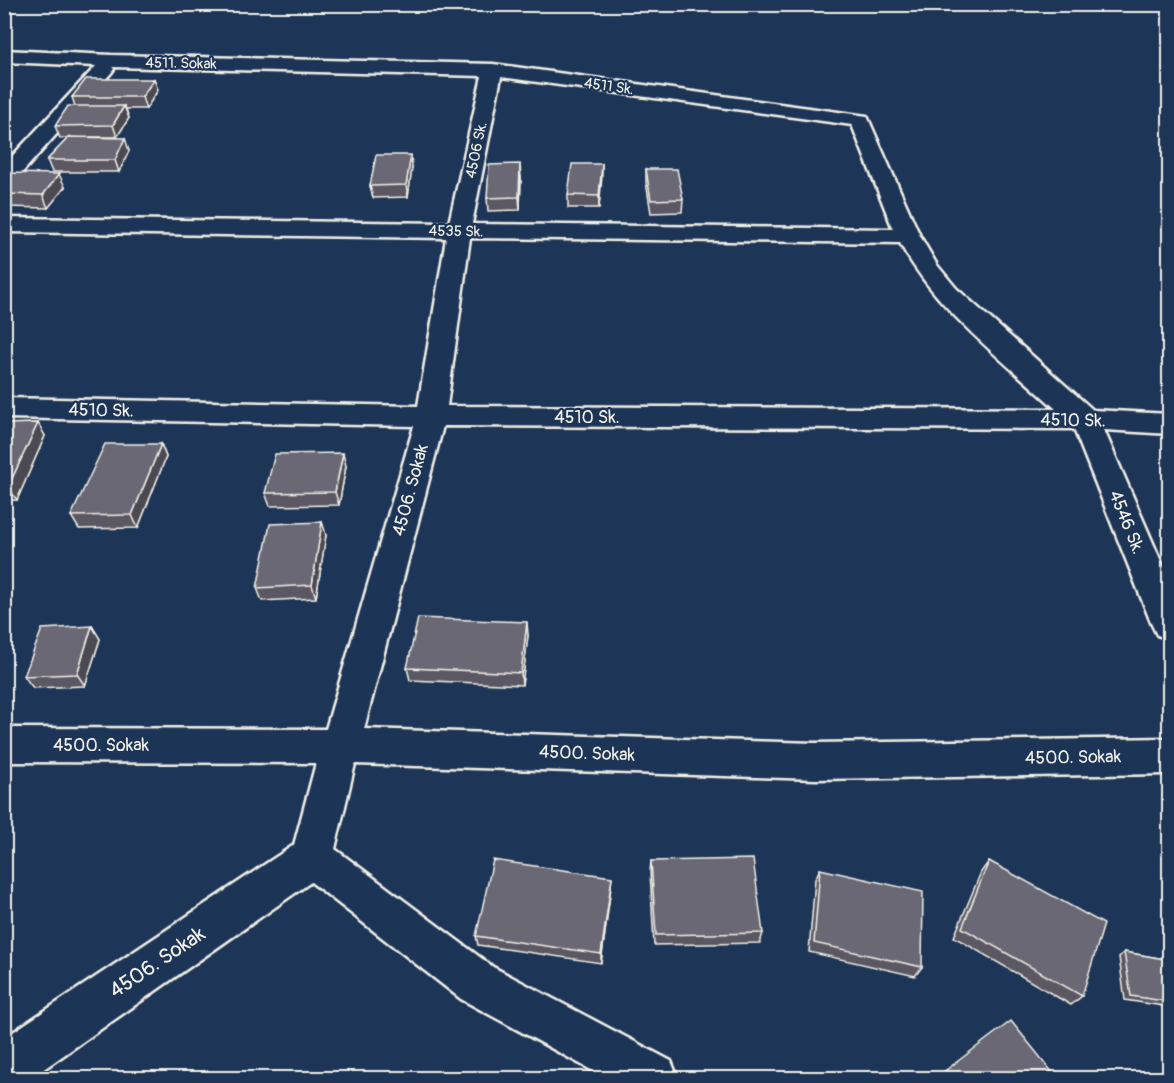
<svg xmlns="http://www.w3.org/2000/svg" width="1174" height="1083" font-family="Pangolin,sans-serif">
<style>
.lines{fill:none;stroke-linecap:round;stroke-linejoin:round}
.minor-casing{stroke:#f4f1e8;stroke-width:5}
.minor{fill:#1d3557;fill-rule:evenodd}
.wall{fill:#5c5964;stroke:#f4f1e8;stroke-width:1.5}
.shaded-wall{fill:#4b4951;stroke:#f4f1e8;stroke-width:1.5}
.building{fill:#6b6874;stroke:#f4f1e8;stroke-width:1.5}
.labels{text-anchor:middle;stroke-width:4.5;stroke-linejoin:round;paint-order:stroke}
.far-street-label{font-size:15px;fill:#f4f1e8;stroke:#1d3557}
.street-label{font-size:18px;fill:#f4f1e8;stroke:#1d3557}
.near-street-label{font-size:21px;fill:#f4f1e8;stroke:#1d3557}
</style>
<rect width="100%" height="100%" fill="#1d3557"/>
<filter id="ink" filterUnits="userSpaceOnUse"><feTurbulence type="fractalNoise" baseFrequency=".0167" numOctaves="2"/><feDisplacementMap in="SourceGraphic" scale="12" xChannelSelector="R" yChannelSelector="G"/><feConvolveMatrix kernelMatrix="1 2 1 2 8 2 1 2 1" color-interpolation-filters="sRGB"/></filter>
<g filter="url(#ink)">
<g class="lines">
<!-- minor casing -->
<g class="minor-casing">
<path id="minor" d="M4,50l107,5 382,9 374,52 53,120 17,29 19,23 137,122 77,4v20l-66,-4 66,152v57l-13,-4 -5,-10 -78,-196 -631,-3 -79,303 451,14 355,-5v36l-355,5 -460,-15 -20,85 158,118 178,94 7,17h-72l-145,-79 -150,-117 -280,196h-27v-40l290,-193 22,-82 -312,-1v-34l322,1 88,-303 -410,-8v-20l414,8 28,-168 -442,-6v-14l445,5 33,-147 -370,-9 2,2 -3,4 -99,111 -8,2v-21l92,-99 -92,-4zM501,77l351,48 41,104 -421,-5zM470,238l430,5c36,67 101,115 156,166l-609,-3z"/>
</g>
<!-- minor -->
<use href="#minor" class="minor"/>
</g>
<!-- wall -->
<g class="wall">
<path d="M154,79l4,11 -12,19h-20l3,9 -12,19h-28l40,14 -10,21h-67l-5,-12 21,-22h-8l-5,-12 20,-20 -3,-9z"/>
<path d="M602,164l-3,44h-31v-13z"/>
<path d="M412,167l-4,30 -35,1 -3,-12z"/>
<path d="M646,169l37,30 -1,13 -31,1 -5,-31z"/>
<path d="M4,173l61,14 -17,21 -44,-1z"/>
<path d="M521,177l-1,33 -32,1 -1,-13z"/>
<path d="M38,423l7,13 -28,64 -13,1v-77z"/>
<path d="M161,444l5,13 -28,71 -59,1 -8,-13z"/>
<path d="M346,466l-7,39 -69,1 -5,-13z"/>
<path d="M322,522l4,13 -10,63 -54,3 -5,-13z"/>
<path d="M92,626l8,13 -15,47 -52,2 -9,-12z"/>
<path d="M528,635l-6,50 -112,-5 -3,-12z"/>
<path d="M651,861l112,72 -3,10 -106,2 -4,-73z"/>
<path d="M989,861l93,135 -11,9 -117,-68 27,-65z"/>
<path d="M820,869l102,98 -7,9 -106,-24 6,-73z"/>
<path d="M611,887l-10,76 -123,-18 -2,-9z"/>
<path d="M1124,952l46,8v47l-45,-7 -6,-43z"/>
<path d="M946,1070l111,8h-117l-1,-1z"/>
</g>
<!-- shaded-wall -->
<g class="shaded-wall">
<path d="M154,79l4,11 -12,19 -4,-12z"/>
<path d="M124,106l5,12 -12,19 -4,-12z"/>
<path d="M125,138l4,13 -10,21 -4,-12z"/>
<path d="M411,155l1,12 -4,30 -2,-12z"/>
<path d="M520,164l1,13 -1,33 -1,-13z"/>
<path d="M602,164v13l-3,31v-12z"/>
<path d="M59,174l6,13 -17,21 -5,-13z"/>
<path d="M38,423l7,13 -28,64 -9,-13z"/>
<path d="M161,444l5,13 -28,71 -6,-13z"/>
<path d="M343,453l3,13 -7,39 -4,-13z"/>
<path d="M322,522l4,13 -10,63 -4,-13z"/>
<path d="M527,622l1,13 -6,50 -1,-12z"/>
<path d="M92,626l8,13 -15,47 -8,-12z"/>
<path d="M612,877l-1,10 -10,76v-9z"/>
</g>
<!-- building -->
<g class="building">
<path d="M86,79h68l-12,18h-70z"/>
<path d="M68,106h56l-11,19 -58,1z"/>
<path d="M69,137l56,1 -10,22h-68z"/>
<path d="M376,155h35l-5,30 -36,1z"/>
<path d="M520,164l-1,33 -32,1 2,-33z"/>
<path d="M572,164h30l-3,32 -31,-1z"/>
<path d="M646,169h31l6,30 -32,1z"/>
<path d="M5,173l54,1 -16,21 -39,-1z"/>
<path d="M38,423l-30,64h-4v-63z"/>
<path d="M105,444h56l-29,71 -61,1z"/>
<path d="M343,453l-8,39 -70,1 10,-39z"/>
<path d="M322,522l-10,63 -55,3 13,-64z"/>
<path d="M418,618l109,4 -6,51 -114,-5z"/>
<path d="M92,626l-15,48 -53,2 18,-47z"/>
<path d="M753,859l10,74 -107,2 -5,-74z"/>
<path d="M493,860l119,17 -11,77 -125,-18z"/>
<path d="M989,861l115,63 -22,72 -120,-68z"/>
<path d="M820,869l103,23 -1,75 -108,-24z"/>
<path d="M1124,952l46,8v42l-39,-6z"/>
<path d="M1011,1021l46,57h-104l-7,-8z"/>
</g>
</g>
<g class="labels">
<!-- far-street labels -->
<g class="far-street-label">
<text transform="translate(181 63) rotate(1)" y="5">4511. Sokak</text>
<text transform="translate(609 86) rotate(8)" y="5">4511 Sk.</text>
<text transform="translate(476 150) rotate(-78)" y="5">4506 Sk.</text>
<text transform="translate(456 231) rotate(1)" y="5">4535 Sk.</text>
</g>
<!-- street labels -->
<g class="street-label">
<text transform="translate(101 410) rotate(1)" y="6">4510 Sk.</text>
<text x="587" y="423">4510 Sk.</text>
<text transform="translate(1073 420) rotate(1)" y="6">4510 Sk.</text>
<text transform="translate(410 490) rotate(-75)" y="6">4506. Sokak</text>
<text transform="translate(1127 522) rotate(68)" y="6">4546 Sk.</text>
<text x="101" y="751">4500. Sokak</text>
<text transform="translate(587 753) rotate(2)" y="6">4500. Sokak</text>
<text transform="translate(1073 757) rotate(-1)" y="6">4500. Sokak</text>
</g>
<!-- near-street labels -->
<g class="near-street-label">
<text transform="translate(157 962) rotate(-34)" y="7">4506. Sokak</text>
</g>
</g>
<!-- margin -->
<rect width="1174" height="1083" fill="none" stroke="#1d3557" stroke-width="24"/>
<rect x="12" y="12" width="1150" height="1059" fill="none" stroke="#f4f1e8" stroke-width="2" filter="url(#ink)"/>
</svg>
